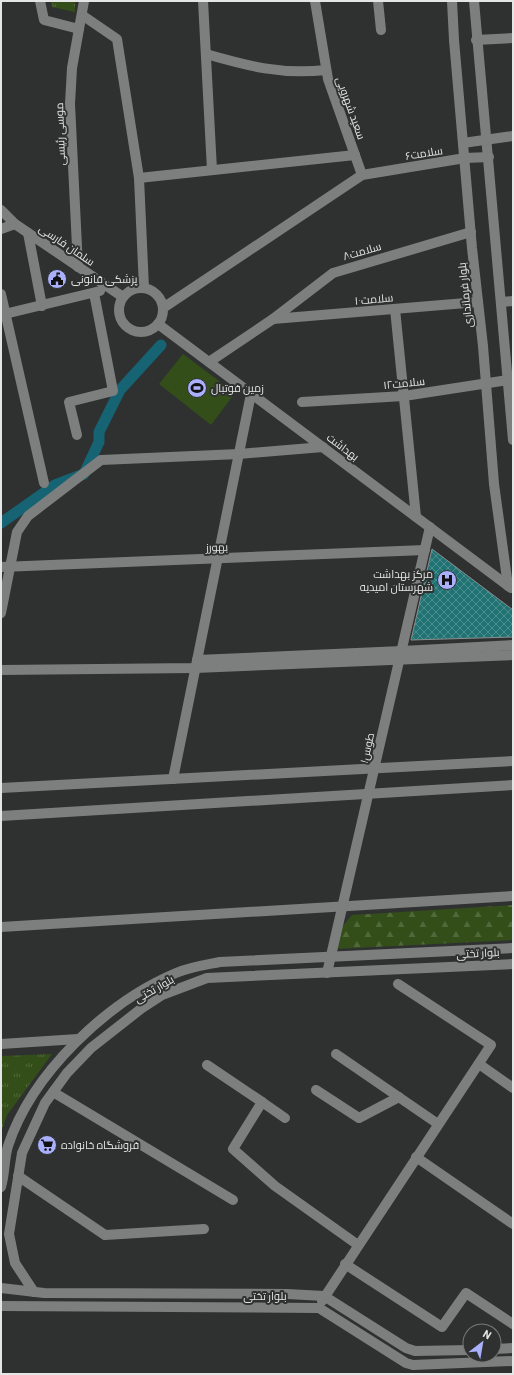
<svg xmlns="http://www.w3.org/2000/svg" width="514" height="1375" font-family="Barlow,Cairo,sans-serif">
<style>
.grass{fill:#344e1a}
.forest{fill:url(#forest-firs)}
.park{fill:url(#park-tufts)}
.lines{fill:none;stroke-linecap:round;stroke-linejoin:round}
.canal{stroke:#166374;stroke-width:11}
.building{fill:url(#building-cross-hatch);stroke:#8b8e8e}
.minor{stroke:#7c7f7e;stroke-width:10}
.labels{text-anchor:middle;stroke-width:4;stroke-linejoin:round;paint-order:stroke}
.street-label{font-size:11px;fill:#e4e6e5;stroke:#2e3130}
.poi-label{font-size:11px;fill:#e4e6e5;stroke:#2e3130;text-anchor:start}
</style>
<defs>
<pattern id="forest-firs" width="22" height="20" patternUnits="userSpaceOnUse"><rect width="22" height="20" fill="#344e1a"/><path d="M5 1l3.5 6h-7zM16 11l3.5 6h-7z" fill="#51683b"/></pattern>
<pattern id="park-tufts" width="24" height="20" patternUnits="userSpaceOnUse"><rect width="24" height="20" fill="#344e1a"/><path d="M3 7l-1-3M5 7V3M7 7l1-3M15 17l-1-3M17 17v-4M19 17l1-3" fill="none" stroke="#51683b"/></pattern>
<pattern id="building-cross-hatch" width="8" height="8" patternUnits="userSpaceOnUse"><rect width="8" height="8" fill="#217272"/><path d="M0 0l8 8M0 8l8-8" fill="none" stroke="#4c8d8d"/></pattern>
</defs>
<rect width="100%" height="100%" fill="#2e3130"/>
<!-- grass -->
<path class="grass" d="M183,354l52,39 -24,32 -52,-41z"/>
<!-- forest -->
<path class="forest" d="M513,905v35l-180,9 4,-16 15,-18z"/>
<!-- park -->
<g class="park">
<path d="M51,1h24v11l-23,-5z"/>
<path d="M52,1054l-45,61 -6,17v-76z"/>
</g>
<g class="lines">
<!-- canal -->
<path class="canal" d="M1,523l54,-38 29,-11 15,-32v-10l21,-42 41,-45"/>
</g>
<!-- building -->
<path class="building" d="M432,549l81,61v27l-102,3z"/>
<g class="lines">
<!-- minor -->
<g class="minor">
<path d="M40,1l4,19 35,9"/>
<path d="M203,1l9,169"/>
<path d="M315,1l13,78 34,96"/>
<path d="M378,1l3,29"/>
<path d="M452,1l2,39 18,208 11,98 11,138 14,102"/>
<path d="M474,1l39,439"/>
<path d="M82,15l35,24 22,139 5,110"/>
<path d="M476,40l37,-2"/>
<path d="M206,54c42,12 75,21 120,16"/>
<path d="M463,143l50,-7"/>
<path d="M139,178l216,-23"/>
<path d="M1,210l14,14 108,73"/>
<path d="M1,229l14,-5"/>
<path d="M28,233l14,73"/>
<path d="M78,267l-8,-163 2,-36 12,-67"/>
<circle cx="141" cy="310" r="22"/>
<path d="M1,294l43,189"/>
<path d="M501,302l12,-1"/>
<path d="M163,308l199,-133 103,-17 24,-1"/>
<path d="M395,309l21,208"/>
<path d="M1,315l99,-24"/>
<path d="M273,319l205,-17"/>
<path d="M158,324l353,264"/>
<path d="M209,362l64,-43 60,-46 138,-41"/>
<path d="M302,402l102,-6 104,-16"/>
<path d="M77,435l-8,-33 44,-11 -19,-98"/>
<path d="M1,567l424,-17"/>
<path d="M1,613l16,-81 11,-16 73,-56 138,-6 84,-7"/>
<path d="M197,660l205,-9 111,-6"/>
<path d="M1,670l194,-2 318,-13"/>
<path d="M173,779l78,-385"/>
<path d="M1,788l512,-27"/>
<path d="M1,816l512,-31"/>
<path d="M1,927l512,-31"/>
<path d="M327,973l103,-446"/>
<path d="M1,1044l77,-5"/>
<path d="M336,1054l102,70"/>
<path d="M479,1064l34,24"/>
<path d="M207,1065l55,37 -29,47 42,37 83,59"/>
<path d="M316,1090l43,28 40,-21"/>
<path d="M53,1092l180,108"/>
<path d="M262,1102l23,16"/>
<path d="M416,1157l97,67"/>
<path d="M18,1176l87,59 99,-6"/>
<path d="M1,1187c4,-13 3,-28 7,-41 24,-73 99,-144 168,-173 14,-6 29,-8 44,-11l293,-14"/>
<path d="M345,1264l97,63 24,-34 47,31"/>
<path d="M1,1288l43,5 243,1 37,2 82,52 9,3 55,-1"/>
<path d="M34,1292l-19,-29 -6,-29 13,-81 23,-50 22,-30 24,-25 51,-40 20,-13 45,-17 306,-14"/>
<path d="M322,1301l169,-256 -93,-61"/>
<path d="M1,1306l318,2 87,55 7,2 100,-4"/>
<path d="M494,1349l19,-1"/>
</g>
</g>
<!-- icons -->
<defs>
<g id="civic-disc" transform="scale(1)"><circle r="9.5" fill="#aab0fc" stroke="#2e3130"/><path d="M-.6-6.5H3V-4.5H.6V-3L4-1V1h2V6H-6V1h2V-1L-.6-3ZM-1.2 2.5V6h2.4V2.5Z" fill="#111"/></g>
<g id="stadium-disc" transform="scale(1)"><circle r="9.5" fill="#aab0fc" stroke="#2e3130"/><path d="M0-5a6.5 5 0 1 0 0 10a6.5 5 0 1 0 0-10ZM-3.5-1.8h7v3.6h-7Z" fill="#111"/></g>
<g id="hospital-disc" transform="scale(1)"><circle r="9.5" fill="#aab0fc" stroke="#2e3130"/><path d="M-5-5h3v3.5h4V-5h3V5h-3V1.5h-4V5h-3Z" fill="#111"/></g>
<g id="supermarket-disc" transform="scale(1)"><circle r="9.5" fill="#aab0fc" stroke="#2e3130"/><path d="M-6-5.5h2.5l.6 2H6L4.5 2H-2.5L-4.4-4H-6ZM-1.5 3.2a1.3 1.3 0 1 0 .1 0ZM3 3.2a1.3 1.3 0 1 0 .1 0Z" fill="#111"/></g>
</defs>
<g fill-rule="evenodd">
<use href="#civic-disc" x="57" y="279"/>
<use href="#stadium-disc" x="197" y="388"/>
<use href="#hospital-disc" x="447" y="580"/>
<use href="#supermarket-disc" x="47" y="1145"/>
</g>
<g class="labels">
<!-- street labels -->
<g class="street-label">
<text transform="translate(351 108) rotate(70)" y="4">سعید شهرویی</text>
<text transform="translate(60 134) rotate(-92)" y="4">موسی رئیسی</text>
<text transform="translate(424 153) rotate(-9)" y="4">سلامت۶</text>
<text transform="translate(67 245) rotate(34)" y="4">سلمان فارسی</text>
<text transform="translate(362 251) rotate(-16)" y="4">سلامت۸</text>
<text transform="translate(465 295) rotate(-96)" y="4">بلوار فرمانداری</text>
<text transform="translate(374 299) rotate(-5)" y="4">سلامت۱۰</text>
<text transform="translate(404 383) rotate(-6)" y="4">سلامت۱۲</text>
<text transform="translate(343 447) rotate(37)" y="4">بهداشت</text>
<text transform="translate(217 547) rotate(-2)" y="4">بهورز</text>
<text transform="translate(367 748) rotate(-77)" y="4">طوس۱</text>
<text transform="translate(478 953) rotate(-3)" y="4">بلوار تختی</text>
<text transform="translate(154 989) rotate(-30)" y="4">بلوار تختی</text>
<text x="265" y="1300">بلوار تختی</text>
</g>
<!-- poi labels -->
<g class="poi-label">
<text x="71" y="283">پزشکی قانونی</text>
<text x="211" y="392">زمین فوتبال</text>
<text x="433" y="578" text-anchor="end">مرکز بهداشت<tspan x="433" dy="13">شهرستان امیدیه</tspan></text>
<text x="61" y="1149">فروشگاه خانواده</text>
</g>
</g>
<!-- border -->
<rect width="514" height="1375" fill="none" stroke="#e4e6e5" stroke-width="4"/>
<!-- north arrow -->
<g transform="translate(482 1343) rotate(31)"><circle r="19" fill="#2e3130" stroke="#777978"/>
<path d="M0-3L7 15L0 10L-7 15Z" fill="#aab0fc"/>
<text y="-6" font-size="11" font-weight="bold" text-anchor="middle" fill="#e4e6e5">N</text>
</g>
</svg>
